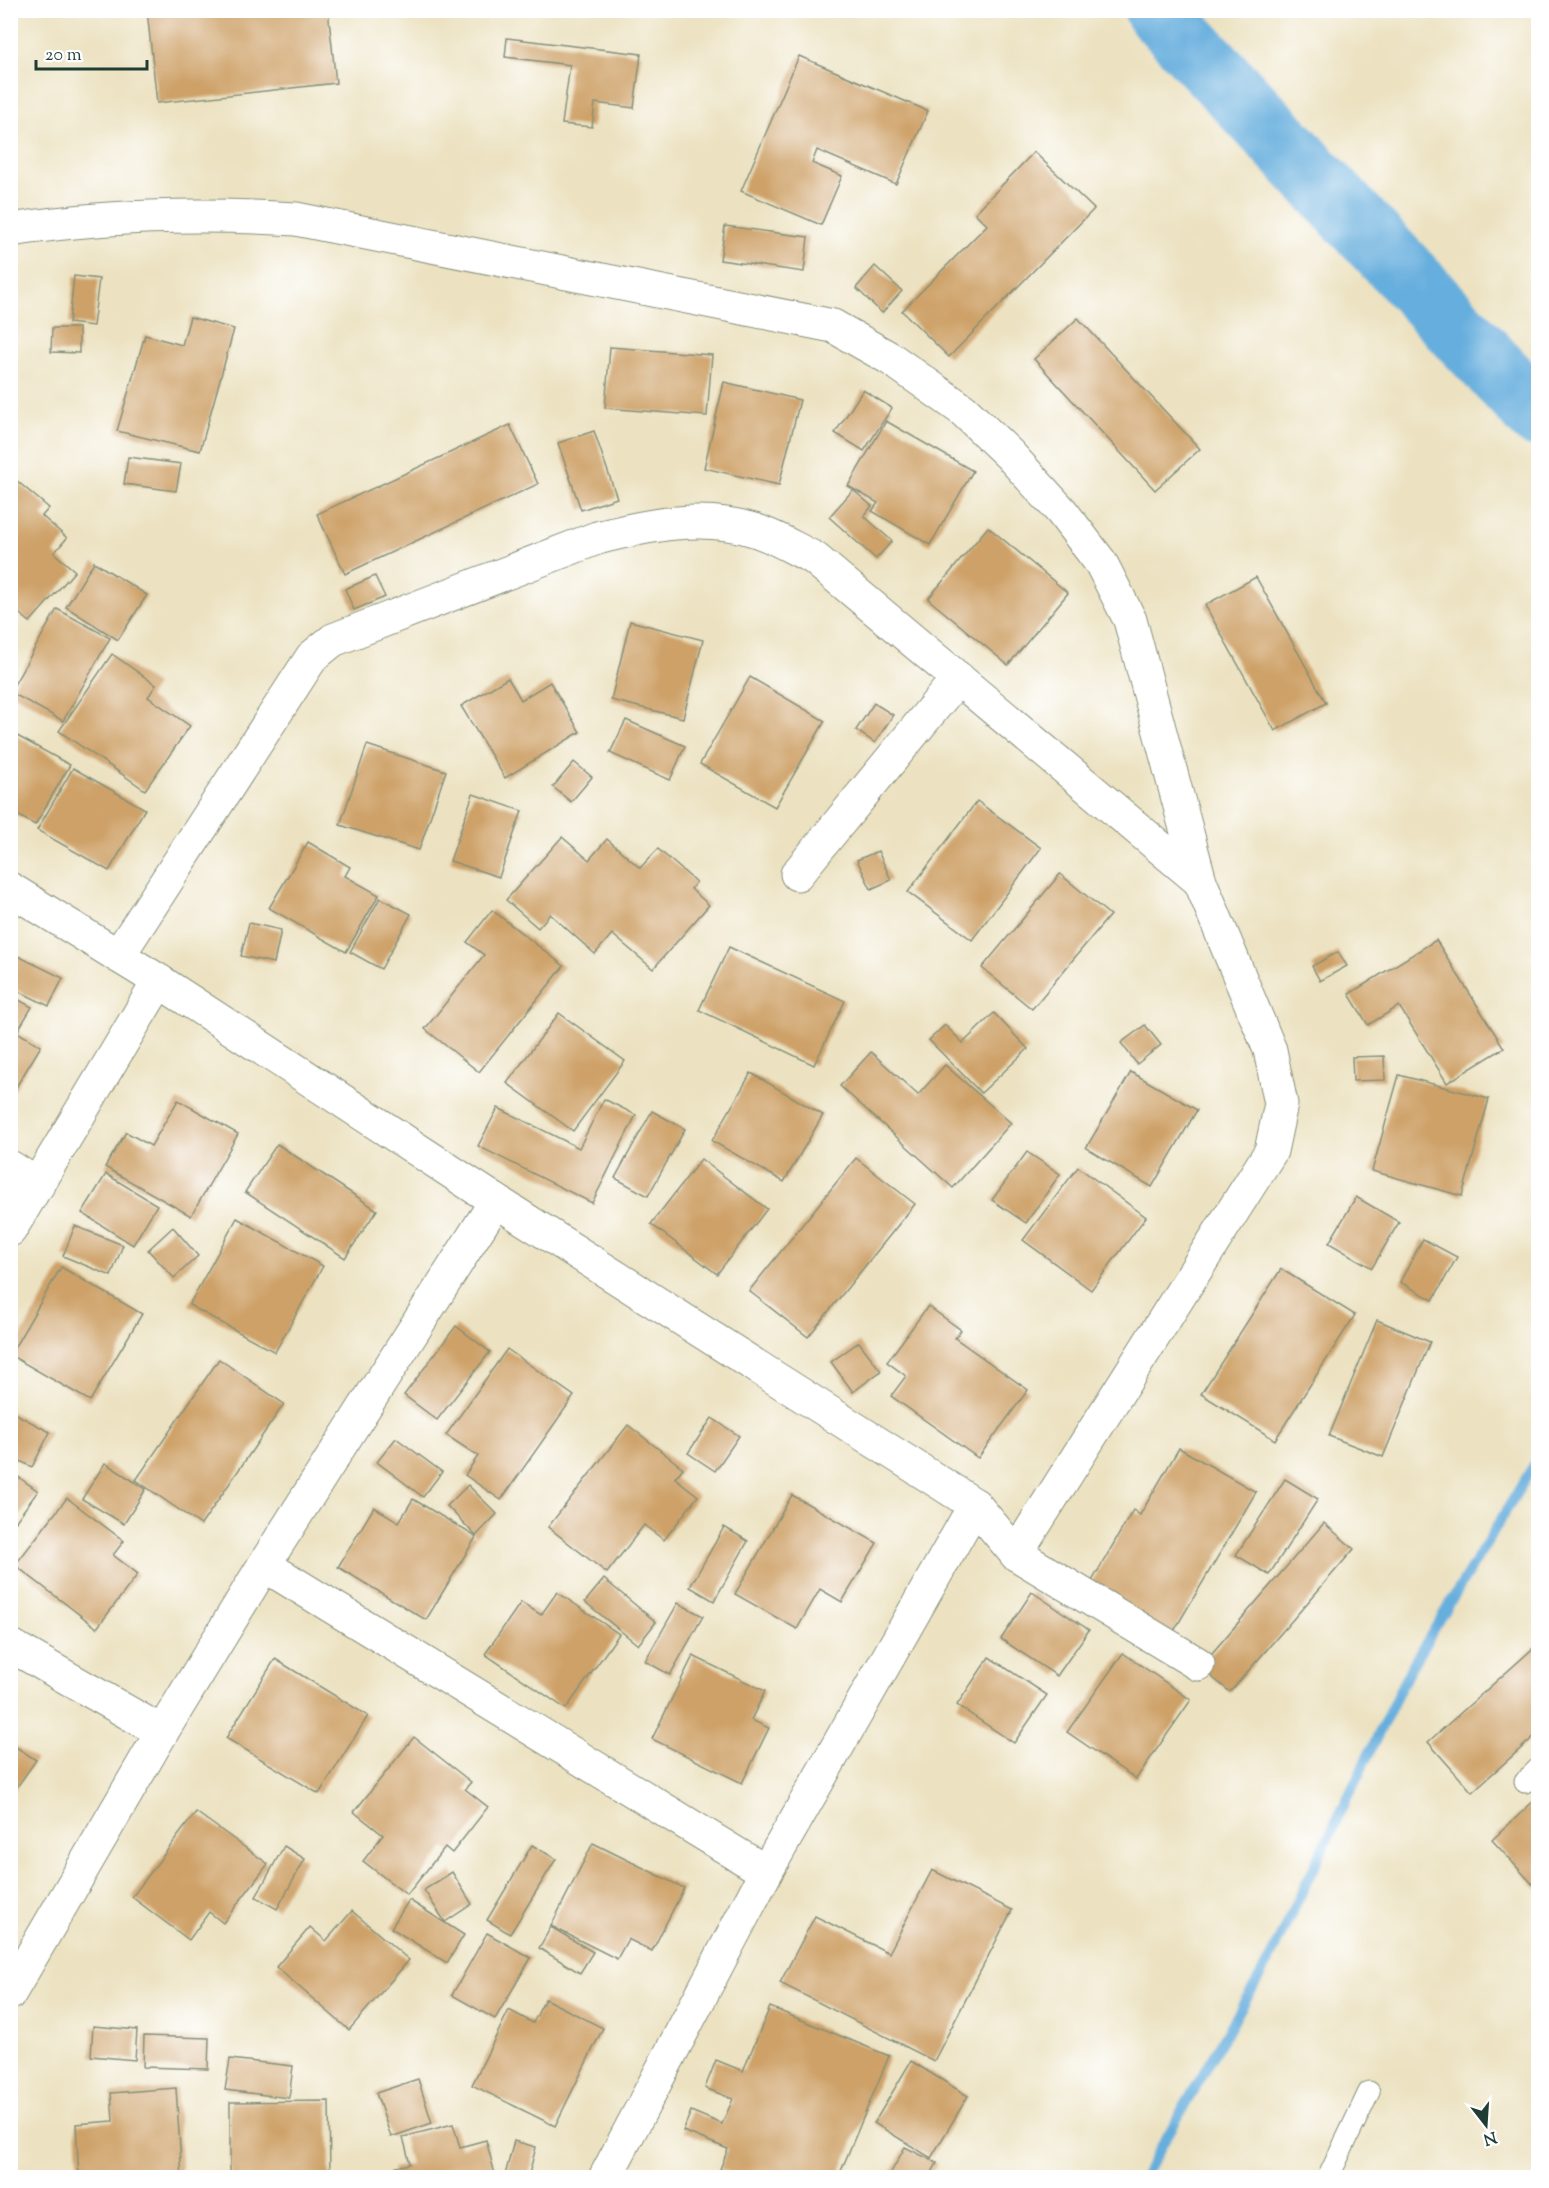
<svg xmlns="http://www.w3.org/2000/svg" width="1549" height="2188" font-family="'Sorts Mill Goudy',serif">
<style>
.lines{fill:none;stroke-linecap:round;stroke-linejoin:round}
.stream{stroke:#66aedd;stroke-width:10}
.river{stroke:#66aedd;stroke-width:66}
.building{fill:#cea168}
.service-casing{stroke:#86907a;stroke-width:23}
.minor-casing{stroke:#86907a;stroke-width:35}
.service{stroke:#fff;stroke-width:21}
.minor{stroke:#fff;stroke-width:33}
</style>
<rect width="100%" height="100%" fill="#fff"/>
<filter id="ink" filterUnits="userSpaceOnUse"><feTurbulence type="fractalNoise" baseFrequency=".0167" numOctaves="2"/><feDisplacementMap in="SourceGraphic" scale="12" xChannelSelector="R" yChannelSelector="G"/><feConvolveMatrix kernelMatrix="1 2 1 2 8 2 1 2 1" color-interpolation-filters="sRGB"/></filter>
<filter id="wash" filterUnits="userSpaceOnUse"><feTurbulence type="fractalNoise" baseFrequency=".008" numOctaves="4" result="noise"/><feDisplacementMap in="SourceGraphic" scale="24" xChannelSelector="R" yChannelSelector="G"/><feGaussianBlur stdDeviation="1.35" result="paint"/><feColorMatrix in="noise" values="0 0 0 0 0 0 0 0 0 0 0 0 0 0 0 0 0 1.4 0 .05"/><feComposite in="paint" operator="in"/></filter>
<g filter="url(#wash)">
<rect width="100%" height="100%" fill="#ece2c1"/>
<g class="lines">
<!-- stream -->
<path class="stream" d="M1143,2178l126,-218 141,-291 128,-211"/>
<!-- river -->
<path class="river" d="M1157,10l381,405"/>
</g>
<g id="blocks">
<!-- building -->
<g class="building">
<path d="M147,10h181l8,73 -179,20z"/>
<path d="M507,38l134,16 -7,54 -39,-5 -3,24 -30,-3 8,-59 -65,-8z"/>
<path d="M799,56l129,55 -32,73 -79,-34 -5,13 30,13 -21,49 -80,-34z"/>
<path d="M1034,152l60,57 -145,148 -47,-46 85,-86 -12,-12z"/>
<path d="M725,226l83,11 -4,35 -84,-12z"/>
<path d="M875,266l27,25 -20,22 -26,-25z"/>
<path d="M74,276l25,3 -6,47 -24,-3z"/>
<path d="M190,317l44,12 -34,122 -83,-20 28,-96 37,10z"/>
<path d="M1078,318l122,131 -45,41 -121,-131z"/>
<path d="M52,328h27v25l-28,-1z"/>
<path d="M610,347l102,8 -5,61 -102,-8z"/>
<path d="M724,382l76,18 -21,85 -75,-17z"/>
<path d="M863,390l29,18 -28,43 -29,-18z"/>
<path d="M886,421l87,50 -43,74 -58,-34 6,-8 -30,-17z"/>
<path d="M510,425l28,59 -193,90 -28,-60z"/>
<path d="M594,431l23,67 -36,12 -23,-67z"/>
<path d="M128,457l53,7 -5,27 -52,-7z"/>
<path d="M10,475l39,33 -7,8 25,22 -13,15 21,18 -45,51 -20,-16z"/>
<path d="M853,490l19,16 -8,10 28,25 -16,18 -47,-42z"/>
<path d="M988,527l80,66 -60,72 -80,-66z"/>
<path d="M94,562l53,33 -29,45 -52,-33z"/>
<path d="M375,576l10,21 -31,13 -9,-21z"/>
<path d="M1256,577l70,126 -51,28 -70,-126z"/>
<path d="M57,609l53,29 -47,83 -53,-29z"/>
<path d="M630,621l73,19 -20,78 -72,-18z"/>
<path d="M112,654l44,31 -8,12 42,29 -45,64 -86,-59z"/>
<path d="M750,677l75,44 -50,86 -75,-43z"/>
<path d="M508,678l13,22 29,-18 30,50 -75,46 -44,-72z"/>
<path d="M874,703l19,12 -18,28 -19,-13z"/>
<path d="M626,720l59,26 -15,34 -60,-27z"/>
<path d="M10,732l60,33 -35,60 -25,-14z"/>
<path d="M367,745l79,26 -27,79 -79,-25z"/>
<path d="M574,762l18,15 -21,25 -18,-15z"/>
<path d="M73,768l72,41 -36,62 -72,-41z"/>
<path d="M473,794l49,17 -23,66 -49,-16z"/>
<path d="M977,801l64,47 -69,92 -64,-48z"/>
<path d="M562,837l27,23 18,-21 33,29 18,-19 38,33 -5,7 18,16 -56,64 -41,-35 -17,20 -45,-40 -12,14 -32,-28z"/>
<path d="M308,842l42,25 -5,9 34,19 -33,57 -77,-44z"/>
<path d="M878,851l13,29 -20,9 -14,-29z"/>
<path d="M1060,874l50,41 -78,94 -50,-41z"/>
<path d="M380,898l31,16 -30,55 -31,-17z"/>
<path d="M492,910l72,56 -85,106 -54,-43 59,-74 -17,-13z"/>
<path d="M249,923l32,7 -7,33 -33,-7z"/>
<path d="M1436,940l68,108 -57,35 -48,-77 -31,19 -19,-31z"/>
<path d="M729,947l116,54 -31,64 -115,-55z"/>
<path d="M1338,952l9,14 -27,15 -8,-15z"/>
<path d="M18,956l45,22 -14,28 -39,-19v-17z"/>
<path d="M10,995l22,12 -15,25 24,14 -31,51z"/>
<path d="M559,1013l66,48 -52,70 -66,-48z"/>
<path d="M994,1013l34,36 -47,44 -52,-53 16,-15 18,18z"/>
<path d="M1145,1025l16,20 -24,19 -16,-21z"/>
<path d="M871,1052l47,43 27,-30 66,58 -58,65 -113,-102z"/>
<path d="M1384,1056l1,24 -32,1 -1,-24z"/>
<path d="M1131,1072l66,38 -45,77 -66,-39z"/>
<path d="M751,1073l72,42 -39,67 -72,-41z"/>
<path d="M1399,1075l90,24 -27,97 -90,-25z"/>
<path d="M604,1099l32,16 -44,88 -114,-57 20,-38 81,40z"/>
<path d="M178,1100l60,34 -47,82 -86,-49 21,-35 25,14z"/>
<path d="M652,1111l33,18 -37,67 -33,-18z"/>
<path d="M277,1144l100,66 -32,48 -100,-66z"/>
<path d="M1027,1152l33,22 -34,49 -34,-23z"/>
<path d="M856,1158l59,46 -107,133 -59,-46z"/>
<path d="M701,1159l66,50 -50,65 -66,-50z"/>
<path d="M1078,1167l68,50 -55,73 -68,-50z"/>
<path d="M106,1174l51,31 -24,40 -51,-32z"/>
<path d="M1356,1197l43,25 -27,46 -43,-25z"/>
<path d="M237,1218l86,48 -48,86 -86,-47z"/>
<path d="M75,1226l48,19 -12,31 -48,-20z"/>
<path d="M173,1227l25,29 -24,22 -26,-28z"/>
<path d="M1423,1239l34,18 -24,43 -33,-18z"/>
<path d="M61,1267l81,47 -52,87 -80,-46z"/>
<path d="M1281,1269l74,46 -80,125 -74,-46z"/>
<path d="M928,1306l33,24 -6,8 73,52 -50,68 -87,-62 15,-20 -19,-14z"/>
<path d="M1377,1320l53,22 -47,115 -54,-21z"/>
<path d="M456,1326l34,26 -53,68 -33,-25z"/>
<path d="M859,1342l22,29 -28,21 -22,-30z"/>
<path d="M507,1349l67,47 -73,104 -36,-25 13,-19 -32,-21z"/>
<path d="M219,1359l65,45 -83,121 -65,-45z"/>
<path d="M10,1411l40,21 -18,35 -22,-11z"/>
<path d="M712,1418l27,18 -24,35 -27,-18z"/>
<path d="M628,1425l55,43 -8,10 23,18 -34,44 -20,-15 -37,48 -59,-46z"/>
<path d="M396,1438l46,34 -19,25 -46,-35z"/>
<path d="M1179,1448l77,44 -85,144 -83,-48 45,-78 7,5z"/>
<path d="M105,1463l41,26 -22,35 -42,-25z"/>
<path d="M10,1471l28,20 -28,38z"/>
<path d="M1285,1479l33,20 -49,76 -33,-20z"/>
<path d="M468,1485l29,29 -21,22 -29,-30z"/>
<path d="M792,1495l85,48 -35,59 -22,-13 -23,40 -62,-35z"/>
<path d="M67,1498l57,43 -11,14 25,19 -41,54 -82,-63z"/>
<path d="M413,1499l63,38 -50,83 -88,-53 36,-60 25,15z"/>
<path d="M1324,1523l30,26 -124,143 -30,-25z"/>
<path d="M724,1527l24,14 -34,60 -24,-14z"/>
<path d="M604,1579l52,43 -18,23 -53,-43z"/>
<path d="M557,1592l62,42 -53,75 -81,-55 36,-52 20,13z"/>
<path d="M1032,1592l57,38 -32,46 -56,-37z"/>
<path d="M678,1603l25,13 -33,59 -25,-14z"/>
<path d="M1538,1644v89l-66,59 -44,-50z"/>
<path d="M1123,1653l68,47 -55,79 -69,-47z"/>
<path d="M693,1656l72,35 -14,29 18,8 -27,55 -90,-44z"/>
<path d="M989,1657l58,38 -33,48 -57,-38z"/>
<path d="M275,1659l93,57 -49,78 -93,-56z"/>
<path d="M414,1737l57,45 -6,7 23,18 -36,46 -7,-6 -38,48 -44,-34 20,-26 -29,-23z"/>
<path d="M10,1743l26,17 -26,37z"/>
<path d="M1538,1797v93l-46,-50z"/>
<path d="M196,1812l72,52 -45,59 -14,-11 -20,28 -57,-43z"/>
<path d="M593,1843l91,45 -32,63 -24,-12 -11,20 -66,-33z"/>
<path d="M532,1845l24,14 -46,75 -23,-14z"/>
<path d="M284,1846l21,13 -28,50 -21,-12z"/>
<path d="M932,1870l80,40 -78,151 -154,-78 35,-67 74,37z"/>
<path d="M452,1872l20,32 -27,18 -21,-32z"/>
<path d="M409,1900l55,35 -17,28 -56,-35z"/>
<path d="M352,1911l57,49 -60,70 -73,-63 34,-40 16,14z"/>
<path d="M551,1927l42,25 -13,21 -41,-25z"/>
<path d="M487,1933l44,25 -36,61 -43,-24z"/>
<path d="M545,1999l58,29 -48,98 -83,-41 37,-75 24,13z"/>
<path d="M770,2007l119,49 -51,122h-98l-20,-9 8,-20 -45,-18 8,-20 31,13 11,-25 -28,-11 11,-28 27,11z"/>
<path d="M93,2026l44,4 -2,30 -44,-4z"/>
<path d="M144,2036l65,2 -1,31 -65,-2z"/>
<path d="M230,2059l63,7 -4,32 -64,-8z"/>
<path d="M911,2061l57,35 -37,62 -57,-35z"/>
<path d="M418,2079l14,44 -41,14 -15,-44z"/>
<path d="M176,2088l6,90h-103l-3,-54 37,-3 -2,-28z"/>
<path d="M329,2101l1,77h-100v-76z"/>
<path d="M453,2124l7,23 26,-7 10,38h-101l-3,-10 18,-4 -7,-27z"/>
<path d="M514,2141l22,6 -8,31 -23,-3z"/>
<path d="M905,2147l32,16 -8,15h-41z"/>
</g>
</g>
</g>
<g filter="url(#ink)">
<use href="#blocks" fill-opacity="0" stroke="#86907a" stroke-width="1.5"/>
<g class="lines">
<!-- service casing -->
<g class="service-casing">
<g id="service">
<path d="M1525,1782l13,-13"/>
<path d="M1328,2178l41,-86"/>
</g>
</g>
<!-- minor casing -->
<g class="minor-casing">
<g id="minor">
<path d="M10,230c95,-15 191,-17 286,-11l537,107 58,33 72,51 47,45 52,57 39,51 29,57 70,261 70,169 11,54 -10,47 -255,403"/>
<path d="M797,874l161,-196"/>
<path d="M10,889l149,92 337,220 479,304 41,49 182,110"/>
<path d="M118,956l194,-299 21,-17 264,-102c51,-13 105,-24 157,-8 20,6 41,19 60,28l386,323"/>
<path d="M10,1167l28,18"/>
<path d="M10,1230l149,-249"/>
<path d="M264,1565l502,307"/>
<path d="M10,1645l152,87"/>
<path d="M10,1993l152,-261 102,-167 232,-364"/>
<path d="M605,2178l161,-306 209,-367"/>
</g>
</g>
<!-- service -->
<use href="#service" class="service"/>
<!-- minor -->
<use href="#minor" class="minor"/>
</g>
</g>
<!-- margin -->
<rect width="1549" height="2188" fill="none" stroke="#fff" stroke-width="36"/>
<!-- north arrow -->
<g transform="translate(1486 2125) rotate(163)" stroke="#ffffff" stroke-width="4.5" paint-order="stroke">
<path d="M0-4.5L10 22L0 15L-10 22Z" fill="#1f3d34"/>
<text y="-9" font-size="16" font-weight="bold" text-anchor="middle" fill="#1f3d34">N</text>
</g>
<!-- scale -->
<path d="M36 60v9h111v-9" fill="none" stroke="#1f3d34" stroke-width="3"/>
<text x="45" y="60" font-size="18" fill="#1f3d34" stroke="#ffffff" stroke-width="4.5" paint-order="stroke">20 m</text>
</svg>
